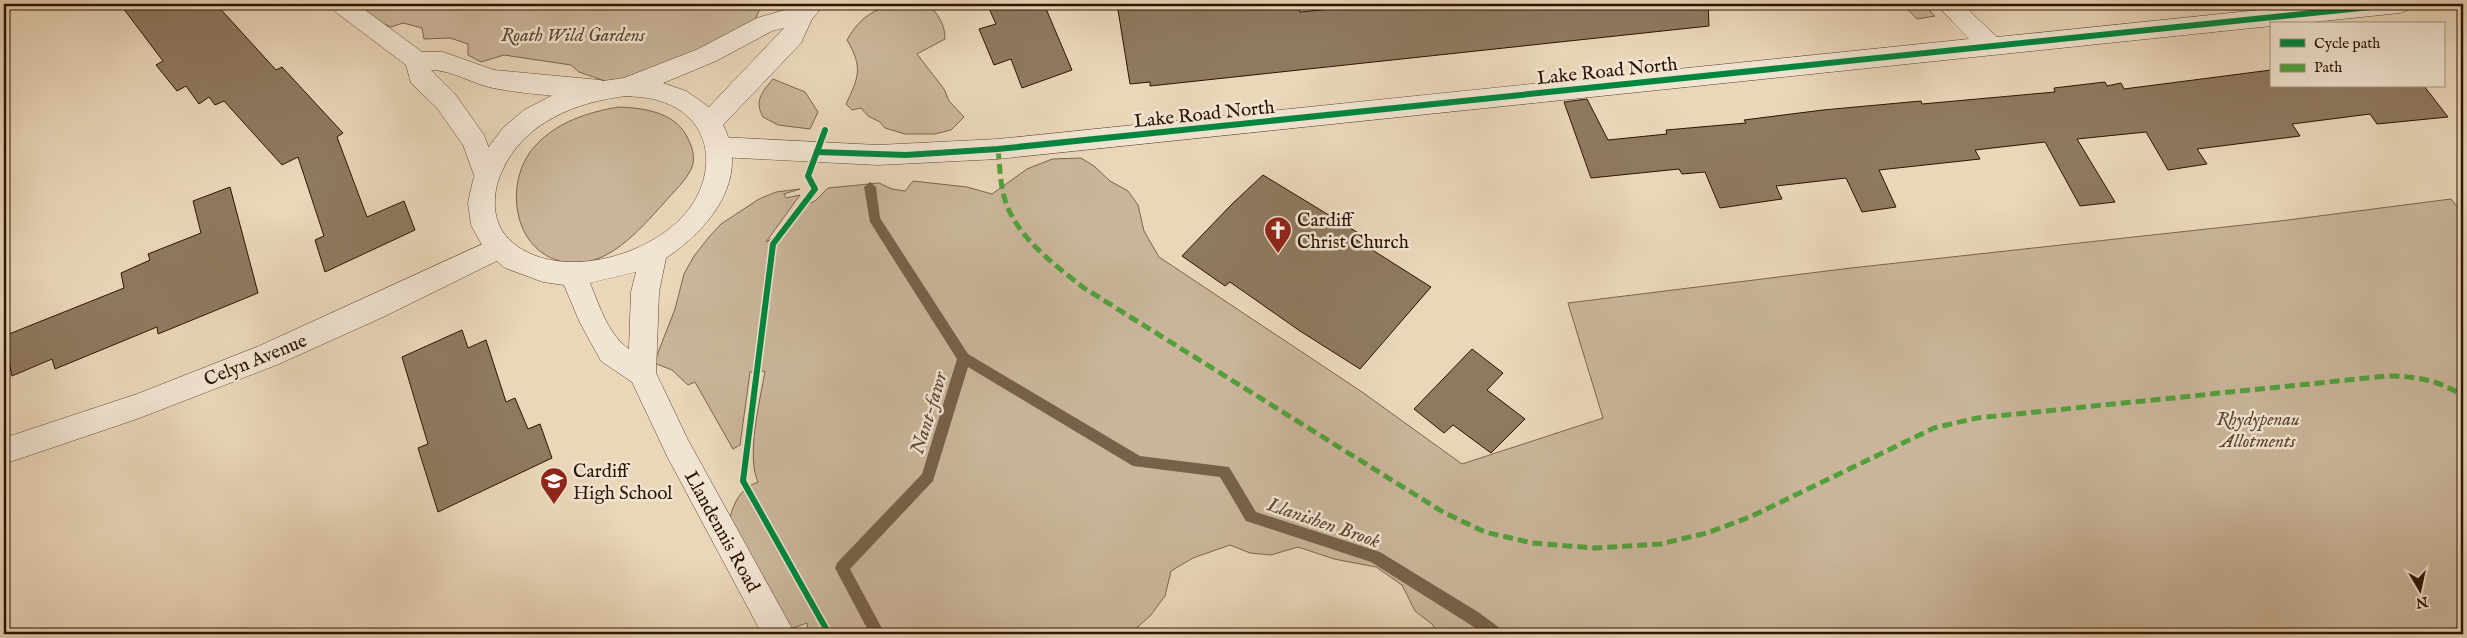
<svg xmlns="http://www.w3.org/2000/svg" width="2467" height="638" font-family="'IM FELL English',serif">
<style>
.green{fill:#cab59a;stroke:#7b644e}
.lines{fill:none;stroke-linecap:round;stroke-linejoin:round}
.stream{fill:#77614a;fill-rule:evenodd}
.building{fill:#8f7961;stroke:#2c1401}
.minor-casing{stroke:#5c442f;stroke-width:1}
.tertiary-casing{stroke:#5c442f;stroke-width:1}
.minor{fill:#f1e4d2;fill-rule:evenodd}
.tertiary{fill:#f1e4d2;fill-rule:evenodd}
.quiet{stroke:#51a03c;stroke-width:5;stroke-dasharray:10 5;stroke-linecap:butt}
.cycleway-casing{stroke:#f1e4d2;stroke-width:9}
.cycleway{stroke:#00873e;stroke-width:6}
.labels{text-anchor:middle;stroke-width:5;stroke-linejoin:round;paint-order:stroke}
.park-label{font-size:19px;font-style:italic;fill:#5b442f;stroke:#f1e4d2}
.street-label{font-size:19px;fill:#2c1401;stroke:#f1e4d2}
.poi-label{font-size:19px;fill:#2c1401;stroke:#f1e4d2;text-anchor:start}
.water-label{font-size:20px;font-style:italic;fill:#5e4731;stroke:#f1e4d2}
</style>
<rect width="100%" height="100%" fill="#ead6b9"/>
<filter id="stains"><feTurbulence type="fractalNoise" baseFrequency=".004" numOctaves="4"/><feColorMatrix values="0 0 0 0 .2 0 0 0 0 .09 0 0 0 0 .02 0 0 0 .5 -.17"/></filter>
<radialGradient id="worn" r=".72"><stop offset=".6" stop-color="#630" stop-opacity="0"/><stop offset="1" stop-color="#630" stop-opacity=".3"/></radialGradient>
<!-- green -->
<g class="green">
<path d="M356,4h406l-7,16 -35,36 -112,26 -29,-10 -8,-7 -67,-10 -23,7 -13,-7v-11l-18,-6 -26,1 -2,-11 -19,-5 -12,4 -31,-14z"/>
<path d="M900,4h28c10,10 17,20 17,35l-28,15 27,35 5,12 15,16 -13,13 -16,4h-30l-20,-6 -5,-6 -12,-6 -7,-8 -9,2 -6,-6c13,-27 17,-37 1,-64 14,-24 26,-31 53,-36z"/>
<path d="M1902,4h21l12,12 -18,3z"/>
<path d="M773,79l32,13 13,20 -8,17 -32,-4 -15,-8c-9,-16 -1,-25 10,-38z"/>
<path d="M619,107c27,1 59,6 70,34 4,8 6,18 3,26 -5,13 -19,25 -28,36 -25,27 -57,67 -100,59 -52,-10 -61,-81 -29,-116 22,-24 53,-34 84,-39z"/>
<path d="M1081,158l13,8 16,15 18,10 10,14 6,26 15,26 203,135 100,72 141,-46 -35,-115 283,-35 429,-47 171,-22 12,15v420h-1027l-3,-9 -18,-14 -13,-26 -26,-18 -42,-8 -36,-12 -27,8 -21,-2 -20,-8 -37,13 -22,13 -6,25 -15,20 -20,18h-322l-1,-11 -23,8 -57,-102c5,-20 9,-39 31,-47 -12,-26 2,-81 7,-111l-15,1 -10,73 -7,4 -38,-67 -7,3 -16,-15 -18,-7 21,-54 9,-35 10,-18 15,-19 12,-13 38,-25 17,-7 24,-3 -16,5 2,4 14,-3 -34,47c19,-10 24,-11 29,-33l20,-8 13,-13 51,-5 13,6 13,2 8,-10 54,6 25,7 35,-25 25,-10z"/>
</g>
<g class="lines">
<!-- stream -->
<path class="stream" d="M870,182l6,5 4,31 88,136 172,102 89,11 27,45 124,40 98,60 23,17 2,5h-18l-114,-72 -125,-41 -26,-44 -87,-11 -165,-99 -35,114 -83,88 35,65h-15l-35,-66 2,-5 85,-89 35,-115 -87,-137 -6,-35z"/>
</g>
<!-- building -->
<g class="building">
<path d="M120,4h96l60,66 6,-3 61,66 -6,4 30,80 37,-16 11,29 -90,42 -10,-32 9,-4 -26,-79 -16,8 -58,-64 -9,4 -6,-8 -10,7 -13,-18 -9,5 -21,-26 7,-4z"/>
<path d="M987,4h57l28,66 -50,18 -11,-29 -17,6 -15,-36 17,-5z"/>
<path d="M1117,4h122l1,5 58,-4 2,7 83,-8h325l1,22 -559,60v-4l-20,2z"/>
<path d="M2271,70v16h153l24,31 -71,7 -7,-10 -78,10 8,12 -103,13 10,15 -39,6 -22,-38 -69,7 38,63 -35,4 -35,-64 -70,8 5,9 -101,11 17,37 -34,5 -16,-34 -70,8 6,13 -62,9 -15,-36 -23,2 -3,-5 -88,9 -27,-76 23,-3 21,41 59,-6 -1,-4 80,-7 -2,-3 79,-10 98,-9 1,3 133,-12 -1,-4 51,-6 2,4 14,-3 3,6z"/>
<path d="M1263,175l97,59 -5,5 76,48 -71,82 -60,-38 -70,-49 -5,4 -43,-30 50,-52z"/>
<path d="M230,187l28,106 -100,41 -1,-7 -102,42 -3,-10 -40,17 -8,-40 120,-48 -3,-15 29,-13 -2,-6 53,-21 -8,-32z"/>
<path d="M462,330l6,18 18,-8 20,62 9,-4 13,31 12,-5 12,34 -114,54 -20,-64 10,-4 -26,-87z"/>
<path d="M1472,349l31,24 -16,17 38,29 -34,34 -38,-28 -9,8 -30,-24z"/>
</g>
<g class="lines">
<!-- minor casing -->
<g class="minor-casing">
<g id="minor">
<path d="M329,4h28l65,48h21l51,18 106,10 9,3 3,7 -3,7 -9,3c-35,-4 -72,-5 -107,-12 -20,-4 -41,-18 -62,-18l24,24 29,41 15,41 -4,7 -9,3 -9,-3 -14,-38 -26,-37 -26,-25 -5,-18 -73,-55z"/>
<path d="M1936,4h26l35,33 320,-33h95l-4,6 -8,3 -106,11h-23v2l-1273,133 -120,6 -158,-8 -9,-3 -4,-7 4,-7 9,-3 158,8 120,-6 971,-100z"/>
<path d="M498,237l9,3 4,8 -4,8 -124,61 -104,47 -142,55 -133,45v-26l133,-44 122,-48z"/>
</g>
</g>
<!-- tertiary casing -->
<g class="tertiary-casing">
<path id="tertiary" d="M799,4h23l1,2 -11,13 -11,24 -78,82c28,54 -14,104 -57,133l-7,34 -3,81 32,67 107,194h-33l-94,-176 -36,-76 -31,-21 -21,-38 -16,-38 -21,-3 -38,-14 -19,-16 -15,-27 -3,-22 5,-23 14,-31 16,-21 21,-18 33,-17 32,-10 35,-5 74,-29 59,-31 38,-11zM784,28l-75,79 -23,-16 -23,-8 53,-22 56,-30zM626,96c11,1 23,1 34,5 49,15 58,64 32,104 -34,50 -130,78 -179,38 -22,-18 -22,-48 -11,-72 22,-49 74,-69 124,-75zM636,272l-5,20 -2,57c-20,-13 -30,-44 -39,-66z"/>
</g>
<!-- minor -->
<use href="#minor" class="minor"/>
<!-- tertiary -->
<use href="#tertiary" class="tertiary"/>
<!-- quiet -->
<path class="quiet" d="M998,149c2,18 2,37 8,54 13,36 49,62 78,85l359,224 42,20 47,11 63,5 65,-4 47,-11 43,-16 184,-89 43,-10 410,-42c28,0 52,4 76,20"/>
<!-- cycleway casing -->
<g class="cycleway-casing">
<g id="cycleway">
<path d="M825,130l-17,46 7,13 -42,55 -30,237 86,153"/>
<path d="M817,152l89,3 92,-6 1402,-145"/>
</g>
</g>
<!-- cycleway -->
<use href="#cycleway" class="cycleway"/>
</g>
<!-- icons -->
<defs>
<g id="church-pin" transform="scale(1.4375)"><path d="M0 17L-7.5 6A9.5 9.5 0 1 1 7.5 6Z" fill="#8f2418" stroke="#f1e4d2"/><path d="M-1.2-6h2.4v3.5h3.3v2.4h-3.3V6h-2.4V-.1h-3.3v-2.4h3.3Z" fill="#fff"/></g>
<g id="school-pin" transform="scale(1.4375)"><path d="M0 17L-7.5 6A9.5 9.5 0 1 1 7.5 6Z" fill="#8f2418" stroke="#f1e4d2"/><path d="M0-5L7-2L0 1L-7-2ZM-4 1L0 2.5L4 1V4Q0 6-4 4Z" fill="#fff"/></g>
</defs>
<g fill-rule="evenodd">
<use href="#church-pin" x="1278" y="230"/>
<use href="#school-pin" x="554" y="481"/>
</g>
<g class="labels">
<!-- park labels -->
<g class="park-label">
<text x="573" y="41">Roath Wild Gardens</text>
<text x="2258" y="425">Rhydypenau<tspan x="2258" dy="22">Allotments</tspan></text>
</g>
<!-- street labels -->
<g class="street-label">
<text transform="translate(1607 70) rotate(-6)" y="7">Lake Road North</text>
<text transform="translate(1204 113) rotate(-6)" y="7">Lake Road North</text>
<text transform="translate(255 359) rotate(-22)" y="7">Celyn Avenue</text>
<text transform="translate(723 531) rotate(61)" y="7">Llandennis Road</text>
</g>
<!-- poi labels -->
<g class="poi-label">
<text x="1297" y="226">Cardiff<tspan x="1297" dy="22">Christ Church</tspan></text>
<text x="573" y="477">Cardiff<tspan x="573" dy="22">High School</tspan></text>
</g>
<!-- water labels -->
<g class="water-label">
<text transform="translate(928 413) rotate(-73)" y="7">Nant-fawr</text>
<text transform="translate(1324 522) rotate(19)" y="7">Llanishen Brook</text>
</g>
</g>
<!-- margin -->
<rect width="2467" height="638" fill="none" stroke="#ead6b9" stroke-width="20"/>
<rect x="5" y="5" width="2457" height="628" fill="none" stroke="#2c1401" stroke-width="2.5"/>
<rect x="10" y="10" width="2447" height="618" fill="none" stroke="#2c1401"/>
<!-- legend -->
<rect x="2270" y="22" width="175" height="65" fill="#f1e4d2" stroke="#a2917e"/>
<rect x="2280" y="39" width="25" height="8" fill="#00873e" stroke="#a2917e"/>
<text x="2314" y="48" font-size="15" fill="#2c1401">Cycle path</text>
<rect x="2280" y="64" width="25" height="8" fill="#51a03c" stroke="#a2917e"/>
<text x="2314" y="72" font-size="15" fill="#2c1401">Path</text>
<!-- north arrow -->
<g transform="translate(2420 590) rotate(171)" stroke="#f1e4d2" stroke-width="4" paint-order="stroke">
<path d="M0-4L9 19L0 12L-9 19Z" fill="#2c1401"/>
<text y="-8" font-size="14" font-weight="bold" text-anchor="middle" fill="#2c1401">N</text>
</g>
<rect width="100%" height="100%" filter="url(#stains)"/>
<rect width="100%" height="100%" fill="url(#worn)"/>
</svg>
